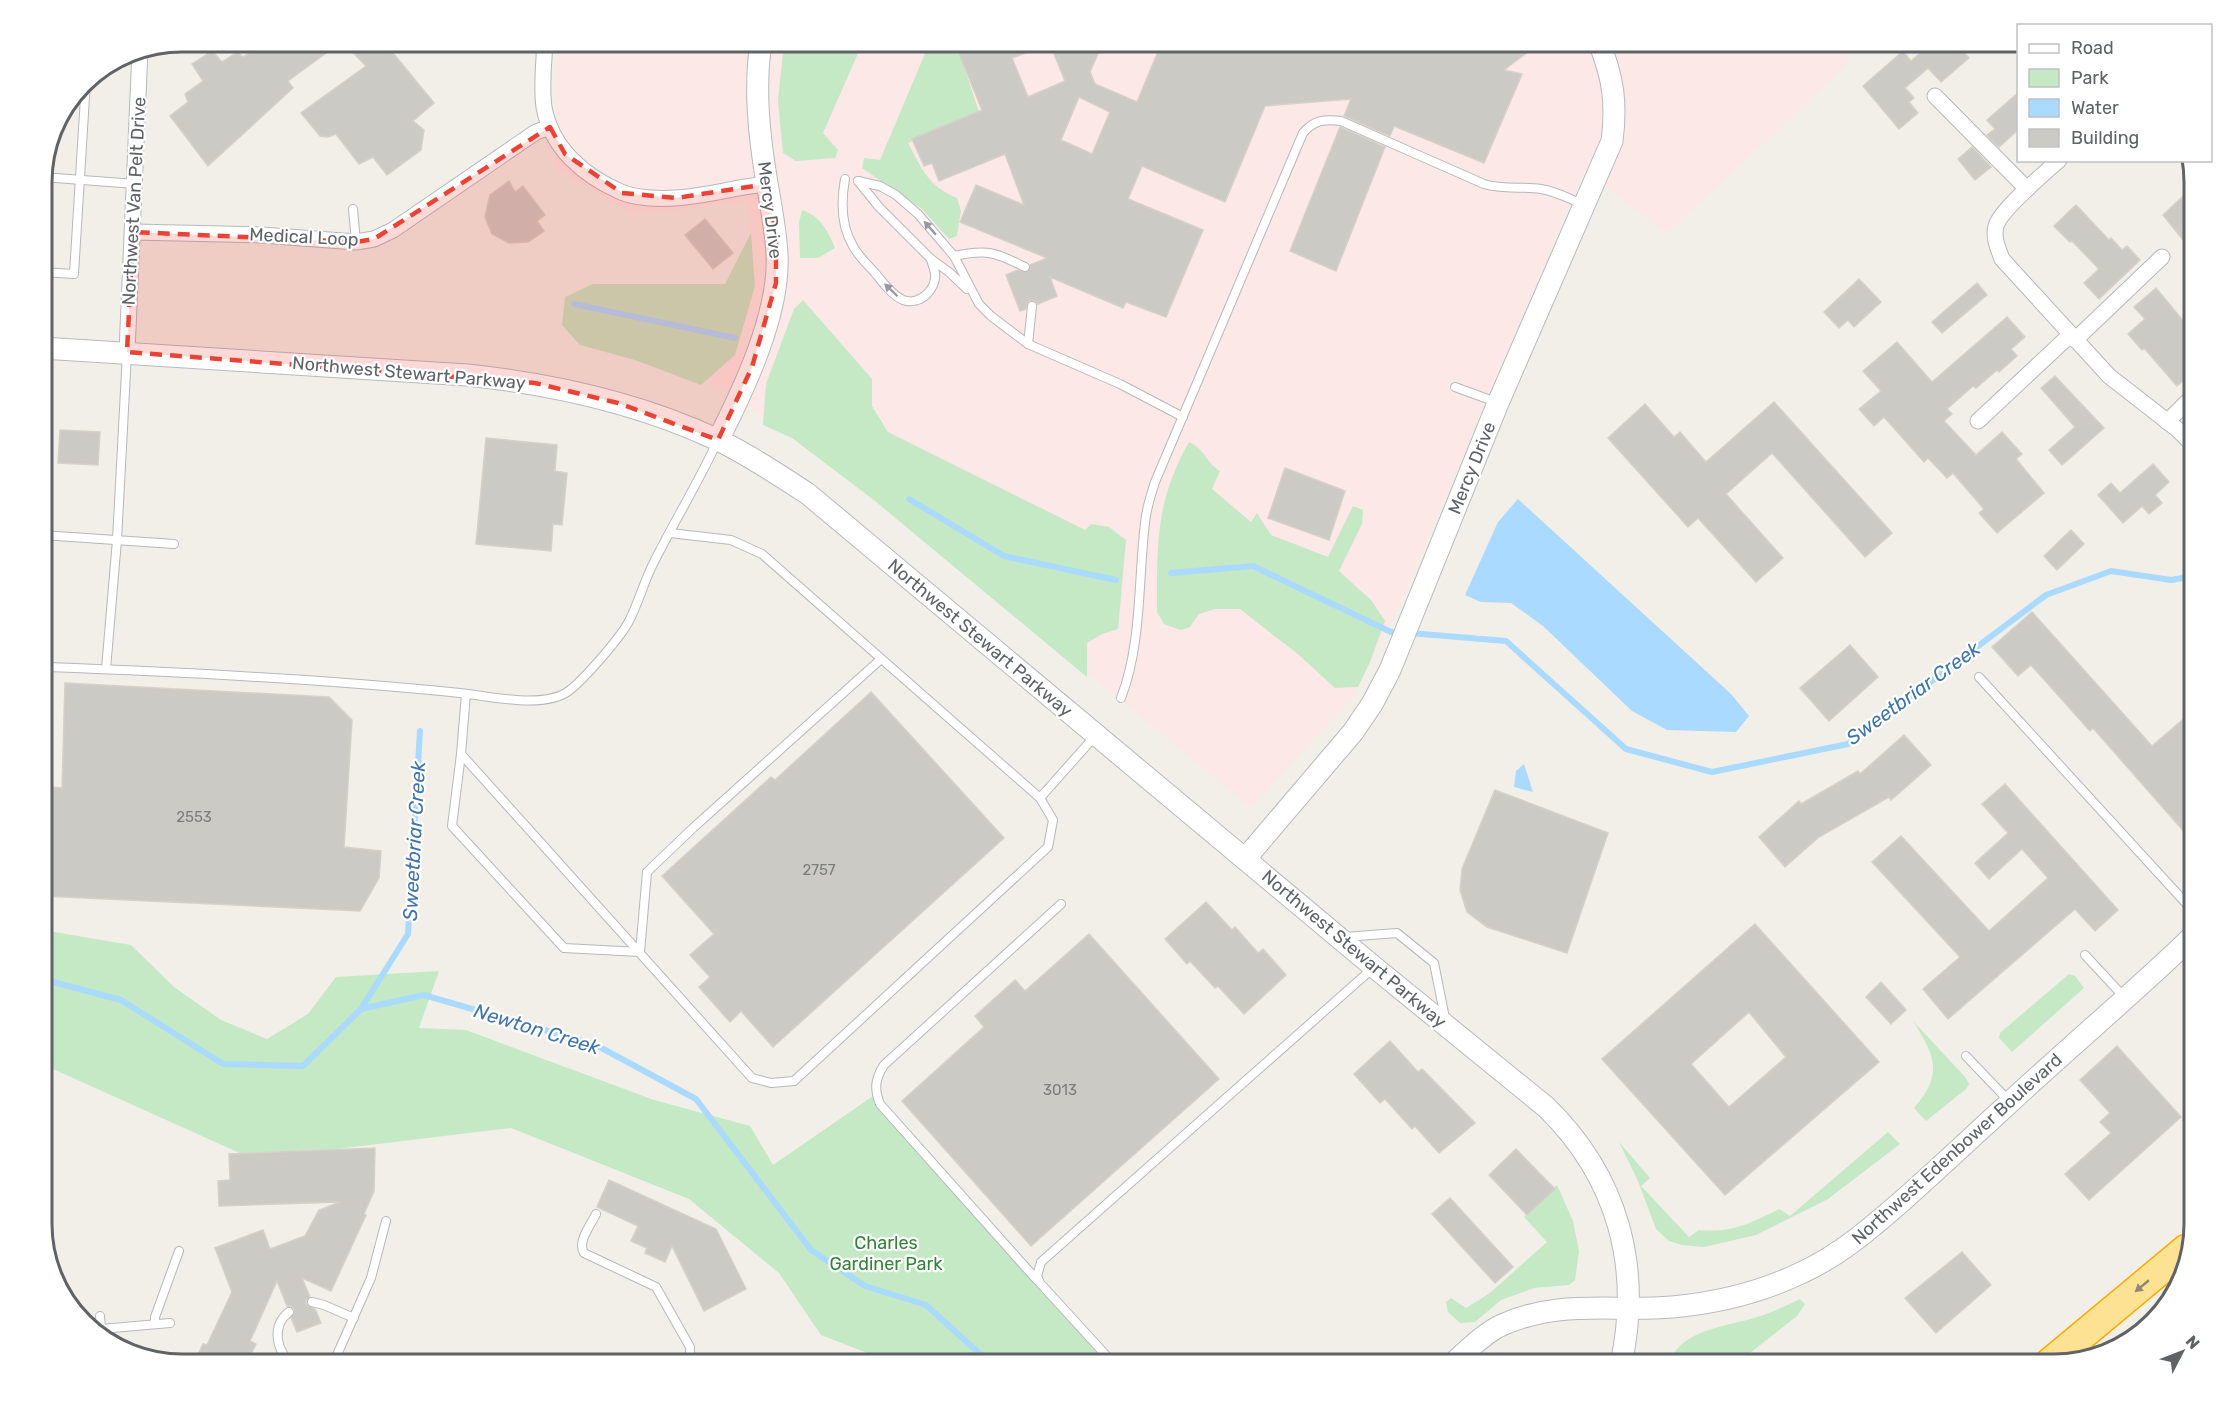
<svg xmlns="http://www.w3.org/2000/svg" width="2236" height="1406" font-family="Rubik,sans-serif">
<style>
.medical{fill:#fce8e6}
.green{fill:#c5e8c5}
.water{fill:#aadaff}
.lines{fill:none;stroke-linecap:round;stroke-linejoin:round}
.stream{stroke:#aadaff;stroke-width:6}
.building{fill:#cccac5;stroke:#d6d1c6;stroke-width:1.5;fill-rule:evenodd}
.lane-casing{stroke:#b5b8bc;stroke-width:10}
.street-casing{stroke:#b5b8bc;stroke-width:17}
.secondary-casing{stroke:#b6babf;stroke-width:23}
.highway-casing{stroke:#f9ab00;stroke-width:31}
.lane{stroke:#fff;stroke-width:8}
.street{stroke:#fff;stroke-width:15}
.secondary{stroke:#fff;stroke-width:21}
.highway{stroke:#fde293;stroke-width:28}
.oneway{fill:#979a9d}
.oneway2{fill:#8e8975}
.marked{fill:#ea4335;fill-opacity:0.2;stroke:#ea4335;stroke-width:4.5;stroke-dasharray:12 8;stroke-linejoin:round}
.labels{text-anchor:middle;stroke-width:4.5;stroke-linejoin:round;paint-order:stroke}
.number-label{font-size:15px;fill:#7a7d7f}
.street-label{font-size:18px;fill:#5f6368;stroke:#fff}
.park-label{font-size:18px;fill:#348238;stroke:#fff}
.water-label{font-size:20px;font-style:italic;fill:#4174aa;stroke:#fff}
.rim{fill:none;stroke:#5f6368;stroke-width:3}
</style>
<rect width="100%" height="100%" fill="#f1efe8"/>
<!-- medical -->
<path class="medical" d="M557,42h1279l14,20 -183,171 -83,-62 -180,425 -52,102 -101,110 -370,-308 -181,-126 55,-88 -7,-84 -116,12 -78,-47z"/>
<!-- green -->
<g class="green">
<path d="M784,42h79l-40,91 15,17 -3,8 -39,3 -13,-8 -5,-52z"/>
<path d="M930,42h31l-3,7 21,63 -71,31c14,26 20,43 49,55l4,13 -4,25 -8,3 -27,-30 -60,-41 2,-10 16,2z"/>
<path d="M802,210c18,6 26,21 33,38l-17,10h-18l-1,-35z"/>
<path d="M751,233l4,53 -20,69 -34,30 -66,-25 -55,-15 -18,-20 3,-28 28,-13h132z"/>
<path d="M803,300l69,79v27l16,26 197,98 6,-6 18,3 17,13 -8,89 -16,5 -15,9v34l-212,-176 -83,-63 -29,-13 3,-41 28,-75z"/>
<path d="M1189,442c17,8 17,21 31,29l-8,18 39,33 6,-9 14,22 57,22 25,-51 10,4 -1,14 -23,47 33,30 13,20 -15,41 -12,25 -23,1 -36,-33 -59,-46h-25l-16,5 -9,13 -9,3 -17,-6 -7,-12c0,-66 -2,-110 32,-170z"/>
<path d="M42,930l89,15 43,42 47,33 46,19 41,-25 28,-37 103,-6 -20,57 47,2 188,70 96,26 23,39 103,-71 242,270h-235l-8,-8 -54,-21 -42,-62 -90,-74 -178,-71 -258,31 -211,-95z"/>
<path d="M2069,974l6,2 9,12 -72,64 -13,-14 1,-5z"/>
<path d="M1913,1021l53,57 3,6 -3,5 -40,32 -12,-13c30,-34 21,-52 -1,-87z"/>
<path d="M1888,1132l12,12 -72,55 -72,36 -52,12 -22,-2 -13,-4 -13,-12 -18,-48 -19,-39 31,36 -9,8 48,51 10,-7c33,3 50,-6 80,-21l11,7z"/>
<path d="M1557,1185l16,36 6,30 -4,29 -6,5 -35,3 -33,12 -26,22 -15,1 -12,-11 -2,-10 5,-4 15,10 24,-15 57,-51 -23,-25z"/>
<path d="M1800,1299l5,5 -8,12 -61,48h-67c12,-38 65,-37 97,-50 12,-4 23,-10 34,-15z"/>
</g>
<!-- water -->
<g class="water">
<path d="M1518,499l213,195 18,22 -13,16 -69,-2 -35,-19 -89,-85 -32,-23 -30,-1 -16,-7 33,-73z"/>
<path d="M1524,764l9,28 -19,-5 2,-16z"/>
</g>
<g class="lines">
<!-- stream -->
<g class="stream">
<path d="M574,304l161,34"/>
<path d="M909,499l95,57 112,24"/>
<path d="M1171,573l82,-7 138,66 9,1"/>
<path d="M1410,633l96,8 120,108 86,23 136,-28 198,-149 65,-24 60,9 23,-4"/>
<path d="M42,979l79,21 102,64 80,2 58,-57 63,-14 172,50 100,54 115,151 54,36 61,19 65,59"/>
<path d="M361,1009l47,-75 12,-203"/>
</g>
</g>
<!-- building -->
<g class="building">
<path d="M267,42h74l-53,39 5,7 -85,78 -38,-50 18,-14 -3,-8 18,-13 -11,-17 20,-13 10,11 16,-10 5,5z"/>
<path d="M343,42h41l50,61 -21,18 11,9 -3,20 -34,25 -14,-18 -14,7 -23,-30 -8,3 -8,-1 -19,-23 65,-47z"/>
<path d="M961,42h142l-13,30 5,12 42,18 25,-60h379l-37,28 18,4 -38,89 -90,-37 -4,10 -46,-20 7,-17 -86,7 -40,96 -83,-36 -14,33 75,31 -37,87 -40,-15 -3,6 -73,-31 7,19 -19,8 -3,-3 -5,-1 -3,3 -1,6 -6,2 -14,-36 12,-5 10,2 2,-7 17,-7 -87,-36 16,-37 48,20 -19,-51 -66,27 -7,-18 -8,3 -12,-27 70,-29 -24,-59zM1050,44l15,37 -37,16 -16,-39zM1079,97l31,15 -18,42 -31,-14z"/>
<path d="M1933,42h22l14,16 -28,24 -13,-14 -23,20 9,10 -5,4 9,11 -19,16 -36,-43 40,-35 8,10z"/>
<path d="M2019,92v37l-20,18 -12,-12 8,-6 -8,-9z"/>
<path d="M1340,127l45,20 -49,124 -46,-20z"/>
<path d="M1972,147l19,20 -16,13 -17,-21z"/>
<path d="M509,181l6,11 8,-6 22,29 -8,6 7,10 -16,11 -19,1 -17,-9 -7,-17 5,-22z"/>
<path d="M2194,186v47l-10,8 -21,-26z"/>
<path d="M2076,205l33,35 2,-2 11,12 5,-4 13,14 -41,39 -15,-16 15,-14 -27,-28 -2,1 -16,-16z"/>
<path d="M705,219l28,34 -20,16 -28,-34z"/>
<path d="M1859,279l22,23 -27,25 -6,-7 -9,8 -15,-16z"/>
<path d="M1977,283l10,12 -45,38 -10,-11z"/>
<path d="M2156,288l38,46v38l-17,14 -33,-38 -2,2 -14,-16 17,-15 -11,-12z"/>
<path d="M2007,317l18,20 -14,12 6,7 -18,16 -2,-2 -21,18 -3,-2 -26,23 5,5 -8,7 32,34 26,-23 20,22 -6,5 28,34 -47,40 -18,-20 5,-4 -31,-36 -6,5 -19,-20 -4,4 -40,-45 -10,9 -15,-17 22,-18 -18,-20 34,-29 35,40z"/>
<path d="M2055,376l49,52 -42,37 -13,-15 26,-23 -34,-39z"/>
<path d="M1774,402l118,131 -27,24 -93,-104 -46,41 57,64 -27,24 -58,-64 -10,9 -80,-89 37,-34 29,33 6,-5 26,30z"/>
<path d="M60,430l40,2 -2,33 -40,-2z"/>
<path d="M486,438l71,7 -2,26 12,2 -5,52 -9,-1 -2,27 -75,-7z"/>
<path d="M2153,464l16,18 -14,13 7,8 -13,11 -7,-8 -19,17 -25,-28 13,-12 9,10z"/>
<path d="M1285,468l60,23 -16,49 -61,-22z"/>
<path d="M2071,530l13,14 -27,26 -13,-14z"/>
<path d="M2032,612l120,134 42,-36v133l-101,-115 -3,3 -59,-66 -13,11 -26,-29z"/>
<path d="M1850,645l28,32 -49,44 -29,-33z"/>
<path d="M65,683l264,14 23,23 -8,127 37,4 -2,27 -19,33 -318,-15v-110l20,2z"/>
<path d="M871,692l133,146 -231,209 -32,-36 -11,11 -31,-35 11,-10 -20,-22 24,-21 -52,-58 109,-99 4,3z"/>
<path d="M1904,735l27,30 -40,35 -2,-3 -70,40 -34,30 -26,-30 40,-36 2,3 57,-33 2,3z"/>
<path d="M2005,784l113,126 -23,21 -20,-22 -127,110 -25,-30 37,-32 -88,-95 29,-26 88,95 59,-53 -26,-29 -33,30 -14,-16 33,-30 -26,-29z"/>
<path d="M1495,790l113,43 -41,120 -80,-26 -20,-15 -7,-22 2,-21z"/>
<path d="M1206,902l26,28 3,-3 23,26 5,-4 23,26 -42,39 -26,-28 -3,2 -25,-27 -3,3 -22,-25z"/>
<path d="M1755,924l124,138 -154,133 -123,-136zM1749,1012l37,45 -57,50 -38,-43z"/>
<path d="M1089,934l130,145 -188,167 -129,-145 82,-74 -9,-11 40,-36 10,11z"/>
<path d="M1881,982l25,28 -15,14 -25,-27z"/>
<path d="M1390,1041l28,31 4,-3 53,54 -36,30 -24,-27 -3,3 -27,-30 -5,4 -26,-29z"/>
<path d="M2117,1046l64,71 -92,83 -24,-26 46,-41 -11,-11 10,-9 -30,-33z"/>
<path d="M375,1148l-1,43 -10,23 2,1 -35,76 -29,-13 8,19 -4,3v4l9,5 6,14 -24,9 -6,-14 4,-8 -4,-4h-4l-10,-25 -27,60 6,3 -10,20h-52l9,-20 4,1 25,-53 -17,-44 48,-18 7,19 35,-13 14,-26 21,-8 -121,4 -1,-25 12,-1 -1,-26z"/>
<path d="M1516,1149l39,40 -28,26 -38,-40z"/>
<path d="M609,1180l107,49 30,60 -42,22 -32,-65 -7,16 -20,-9 2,-5 -16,-7 7,-15 -41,-19z"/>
<path d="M1450,1198l63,69 -18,16 -63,-69z"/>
<path d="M1962,1252l29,33 -55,48 -31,-35z"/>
</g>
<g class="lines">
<!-- lane casing -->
<g class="lane-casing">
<g id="lane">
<path d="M42,177l94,7"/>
<path d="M845,179c-4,22 -4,47 8,67 5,10 16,20 23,28 7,9 16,21 27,26 16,6 34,-10 32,-27 -1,-5 -3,-9 -4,-14"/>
<path d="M858,181l22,5 16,9 22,19 36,42 25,48 12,12 37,28 92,40 63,33"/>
<path d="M858,181l21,26 52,52 18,13 18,17"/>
<path d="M353,209l3,33"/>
<path d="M954,256c33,-7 41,-4 71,11"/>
<path d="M42,272l32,2 12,-193"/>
<path d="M1028,344l4,-38"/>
<path d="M1455,387l41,15"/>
<path d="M670,533l61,7 31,14 278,244"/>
<path d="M42,535l132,9"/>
<path d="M106,669l11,-129 10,-187"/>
<path d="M42,670l5,-3c138,5 276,12 413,26 30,3 85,17 110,-3 15,-12 51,-53 59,-69 10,-19 15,-40 25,-59 20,-40 44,-79 63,-120"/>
<path d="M1979,677l215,235"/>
<path d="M466,694l-5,60 291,324 19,5 23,-2 254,-234 5,-27 -13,-22 55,-62"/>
<path d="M1121,698c21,-54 17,-118 24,-175 1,-14 6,-28 10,-41l148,-349c11,-13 21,-14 38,-12l143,63c19,6 37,2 57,5 14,2 27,9 41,15"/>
<path d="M461,754l-9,72 112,122 76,4 7,-80 46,-44 188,-169"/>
<path d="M1345,937l52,-4 37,30 11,55"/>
<path d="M2085,955l40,43"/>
<path d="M1966,1056l42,44"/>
<path d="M596,1214c-5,11 -19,27 -12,39l72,34 34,60v7l-5,10"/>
<path d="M1037,1280l-157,-176c-6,-15 -5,-25 4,-39l177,-161"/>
<path d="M312,1302l12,3 30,13"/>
<path d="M289,1312c-18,14 -13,40 4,52"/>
<path d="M155,1324v-7l24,-66"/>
<path d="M101,1329l69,-6"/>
<path d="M99,1334l2,-5 -1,-13"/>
<path d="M396,1362l5,2"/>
<path d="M333,1364l38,-86 15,-57"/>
<path d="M1114,1364l-74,-81 -3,-7 4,-14 332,-294"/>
</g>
</g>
<!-- street casing -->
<g class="street-casing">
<g id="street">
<path d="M545,42c-1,21 -4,43 -1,65 7,41 40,69 77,85 16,7 37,7 55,6 31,-2 60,-11 91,-14"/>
<path d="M1935,96l92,93"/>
<path d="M2059,160c-14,13 -59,50 -63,66 -3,12 2,22 6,33l107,117 68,53 17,17"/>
<path d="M133,232l129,3 94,7 18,-3 19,-9 143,-98 14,-5"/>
<path d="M2075,340l87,-83"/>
<path d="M127,352l13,-302"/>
<path d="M1978,421l92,-86"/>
<path d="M2167,422l27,-27"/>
</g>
</g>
<!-- secondary casing -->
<g class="secondary-casing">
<g id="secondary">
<path d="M42,348l425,27c86,9 172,28 251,65 31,15 61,35 90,54l566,473 172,140c72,70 96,160 75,257"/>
<path d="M718,440c26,-51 62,-127 59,-185 -1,-24 -6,-48 -10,-72 -8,-47 -13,-94 -6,-141"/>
<path d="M1245,859l108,-127 19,-28 18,-34 108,-267 114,-262c5,-39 1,-63 -13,-99"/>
<path d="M1452,1364c15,-13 32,-31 50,-39 58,-26 109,-13 170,-18 44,-4 90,-15 131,-35 37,-17 68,-44 99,-71 35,-31 69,-63 104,-95 62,-58 127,-112 188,-171"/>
</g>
</g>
<!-- highway casing -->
<g class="highway-casing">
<path id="highway" d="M2048,1364l138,-115"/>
</g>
<!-- lane -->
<use href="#lane" class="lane"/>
<!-- street -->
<use href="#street" class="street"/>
<!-- secondary -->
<use href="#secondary" class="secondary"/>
<!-- highway -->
<use href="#highway" class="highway"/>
</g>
<!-- one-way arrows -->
<defs><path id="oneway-solid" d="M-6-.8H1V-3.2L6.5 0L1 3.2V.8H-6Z" transform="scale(1.5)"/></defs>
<g class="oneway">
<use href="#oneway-solid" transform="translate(930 228) rotate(-131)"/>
<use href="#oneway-solid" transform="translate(891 290) rotate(-136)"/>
</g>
<use class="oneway2" href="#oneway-solid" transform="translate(2142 1286) rotate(140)"/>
<!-- marked area -->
<path class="marked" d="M550,127l15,27 57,39 54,5 91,-14 9,50v49l-24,84 -34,73 -100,-37 -83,-20 -408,-31 6,-120 223,10 18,-3z"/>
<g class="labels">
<!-- number labels -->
<g class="number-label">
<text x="194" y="822">2553</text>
<text x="819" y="875">2757</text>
<text x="1060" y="1095">3013</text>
</g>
<!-- street labels -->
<g class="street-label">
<text transform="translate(134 201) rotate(-87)" y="6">Northwest Van Pelt Drive</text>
<text transform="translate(770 210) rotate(83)" y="6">Mercy Drive</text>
<text transform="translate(304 237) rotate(3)" y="6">Medical Loop</text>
<text transform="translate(409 373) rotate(5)" y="6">Northwest Stewart Parkway</text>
<text transform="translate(1472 468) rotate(-68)" y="6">Mercy Drive</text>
<text transform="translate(980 638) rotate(40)" y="6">Northwest Stewart Parkway</text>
<text transform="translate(1354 949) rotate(40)" y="6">Northwest Stewart Parkway</text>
<text transform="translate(1957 1149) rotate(-42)" y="6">Northwest Edenbower Boulevard</text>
</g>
<!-- park labels -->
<g class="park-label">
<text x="886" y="1249">Charles<tspan x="886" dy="21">Gardiner Park</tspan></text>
</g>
<!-- water labels -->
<g class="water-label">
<text transform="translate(1913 693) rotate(-36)" y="7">Sweetbriar Creek</text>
<text transform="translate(414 841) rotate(-87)" y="7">Sweetbriar Creek</text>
<text transform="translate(537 1029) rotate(17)" y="7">Newton Creek</text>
</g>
</g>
<!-- crop -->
<path d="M0 0H2236V1406H0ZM182 52H2054A130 130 0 0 1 2184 182V1224A130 130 0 0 1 2054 1354H182A130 130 0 0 1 52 1224V182A130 130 0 0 1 182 52Z" fill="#fff" fill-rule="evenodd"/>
<path class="rim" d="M182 52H2054A130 130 0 0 1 2184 182V1224A130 130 0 0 1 2054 1354H182A130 130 0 0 1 52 1224V182A130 130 0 0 1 182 52Z"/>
<!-- legend -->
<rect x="2017" y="24" width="195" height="138" fill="#ffffff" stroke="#bfc1c3" stroke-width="1.5"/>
<rect x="2029" y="44" width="30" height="9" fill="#ffffff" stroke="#bfc1c3" stroke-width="1.5"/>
<text x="2071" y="54" font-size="18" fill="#5f6368">Road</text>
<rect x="2029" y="69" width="30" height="18" fill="#c5e8c5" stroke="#bfc1c3" stroke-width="1.5"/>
<text x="2071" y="84" font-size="18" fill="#5f6368">Park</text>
<rect x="2029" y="99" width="30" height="18" fill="#aadaff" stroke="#bfc1c3" stroke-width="1.5"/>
<text x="2071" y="114" font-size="18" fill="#5f6368">Water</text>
<rect x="2029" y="129" width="30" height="18" fill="#cccac5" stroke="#bfc1c3" stroke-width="1.5"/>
<text x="2071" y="144" font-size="18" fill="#5f6368">Building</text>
<!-- north arrow -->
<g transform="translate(2182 1352) rotate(48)" stroke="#ffffff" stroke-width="4.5" paint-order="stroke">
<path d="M0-4.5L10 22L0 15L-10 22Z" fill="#5f6368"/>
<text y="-9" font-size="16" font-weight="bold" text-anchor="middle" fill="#5f6368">N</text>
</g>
</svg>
